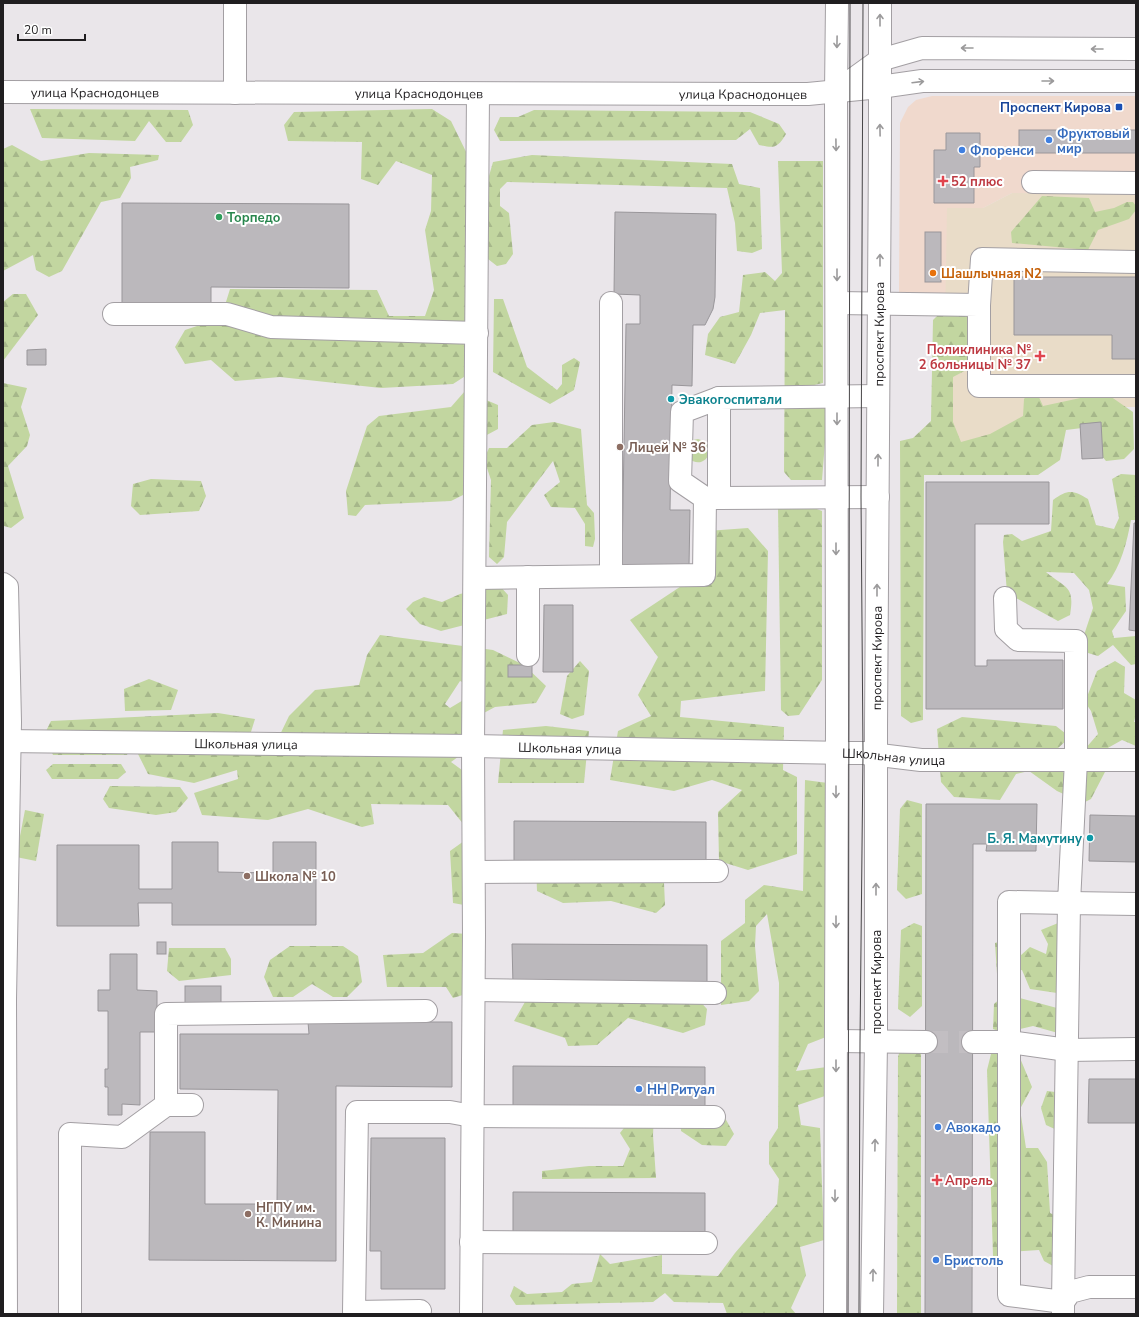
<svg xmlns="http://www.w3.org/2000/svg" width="1139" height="1317" font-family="'Nunito Sans',sans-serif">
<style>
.commercial{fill:#f0d9cd}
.medical{fill:#e9dcc8}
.grass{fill:url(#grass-tufts)}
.forest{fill:url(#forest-firs);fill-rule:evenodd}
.building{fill:#bbb8bc;stroke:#99969a}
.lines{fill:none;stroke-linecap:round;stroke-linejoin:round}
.minor-tunnel{stroke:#c2bec2;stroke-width:22;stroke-dasharray:22 11;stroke-linecap:butt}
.minor-casing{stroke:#a39fa3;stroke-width:24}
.major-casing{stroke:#a39fa3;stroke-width:24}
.minor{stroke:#fff;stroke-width:22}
.major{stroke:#fff;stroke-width:22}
.tram{stroke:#474547;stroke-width:1}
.oneway{stroke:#9b9a9b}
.transit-dot{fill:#1a4fb4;stroke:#fff;stroke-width:1.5}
.shop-dot{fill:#3f7fe0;stroke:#fff;stroke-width:1.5}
.health-dot{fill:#e0444e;stroke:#fff;stroke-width:1.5}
.leisure-dot{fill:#2e9e5b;stroke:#fff;stroke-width:1.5}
.food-dot{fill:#e8710a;stroke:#fff;stroke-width:1.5}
.culture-dot{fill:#0f9aa8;stroke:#fff;stroke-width:1.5}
.education-dot{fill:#8d6e63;stroke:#fff;stroke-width:1.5}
.labels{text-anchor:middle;stroke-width:4;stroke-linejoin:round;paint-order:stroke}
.street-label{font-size:13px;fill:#201e20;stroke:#fff}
.transit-label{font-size:13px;font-weight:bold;fill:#164399;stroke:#fff;text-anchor:end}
.shop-label{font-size:13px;font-weight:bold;fill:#366cbe;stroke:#fff;text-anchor:start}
.health-label{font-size:13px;font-weight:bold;fill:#be3a42;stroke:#fff;text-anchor:start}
.leisure-label{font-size:13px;font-weight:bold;fill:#27864d;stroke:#fff;text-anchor:start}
.food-label{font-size:13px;font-weight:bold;fill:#c56008;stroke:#fff;text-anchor:start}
.culture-label{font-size:13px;font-weight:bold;fill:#0d838f;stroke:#fff;text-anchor:start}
.education-label{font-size:13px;font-weight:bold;fill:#785e54;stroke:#fff;text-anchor:start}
</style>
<defs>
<pattern id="grass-tufts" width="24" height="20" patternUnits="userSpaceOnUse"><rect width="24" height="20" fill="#c2d6a0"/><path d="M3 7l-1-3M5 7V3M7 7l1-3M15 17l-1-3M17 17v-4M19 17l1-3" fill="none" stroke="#a6b78a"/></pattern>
<pattern id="forest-firs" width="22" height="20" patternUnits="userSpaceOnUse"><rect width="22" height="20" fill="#c2d6a0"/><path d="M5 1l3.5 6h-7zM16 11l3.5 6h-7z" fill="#a6b78a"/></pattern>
</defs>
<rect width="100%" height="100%" fill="#eae6ea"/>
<!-- commercial -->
<path class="commercial" d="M932,96h204v98l-124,-1 -29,15h-35l-2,87 -47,-2 1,-170 8,-16 8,-7z"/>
<!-- medical -->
<path class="medical" d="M1012,193l124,1v213h-88l-1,38 -104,-3 4,-234h36z"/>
<!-- grass -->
<path class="grass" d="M698,439c22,6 7,34 -10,19v-15l5,-3z"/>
<!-- forest -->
<g class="forest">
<path d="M30,109l158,1 5,15 -12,17h-15l-17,-21 -14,20 -93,-3z"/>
<path d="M432,109l19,12 21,43 -2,209 -17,11 -72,4 -101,-11 -45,4 -24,-21 -26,4 -10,-17 10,-17 36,-12 9,-29 147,1 12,26h36l9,-26 -9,-60 6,-19 1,-36 -36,-14 -18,24 -17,-6 1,-37 -74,-1 -4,-16 10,-13z"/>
<path d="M534,110l216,2 29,12 7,10c-9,15 -12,14 -27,11l-9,-16 -14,11 -236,1 -6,-11 6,-13h18z"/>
<path d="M12,145l29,16 48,-8 70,2 -1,5 -28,7 1,11 -11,20 -19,4 -39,69 -13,6 -13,-7 -3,-15 -30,16v-122z"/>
<path d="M532,155l200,9 7,20 21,4 2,61 -10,4 -15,-2 -2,-28 -8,-35 -220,-6 -7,7v17l9,7 4,41 -7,10 -9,2 -9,-7 1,-83 4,-14z"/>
<path d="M778,161h45v222l-13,3 18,18 -6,76h-31l-7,-8 1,-162 -25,3 -9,22 -16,29 -30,-9 3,-21 12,-17 19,-5 4,-37 22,-3 10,9 7,-8z"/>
<path d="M1042,196l47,2 6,14 19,-4 13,-6h6l3,4v4l-7,9 -31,11 -10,20 -76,-7 -1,-11z"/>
<path d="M960,293l16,6 -9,17 5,51 -19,10v45l8,20 29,-8 33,-18 1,-17 4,-5 10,1 5,11 56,-12h8l26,18 1,37 -10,10 -18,2 -6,-7 -2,-28 -32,4 -6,30 -22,15h-114l-1,245 -12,3 -10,-7 -1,-275 13,-3 18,-17 2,-101z"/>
<path d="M13,294h13l12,21 -35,46v-59z"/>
<path d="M494,299h9l24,68 30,23 5,-6v-19l12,-7 6,4 -6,28 -24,14 -57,-32z"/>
<path d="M3,383l24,5 -6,19 9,28 -3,11 -19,20 16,52 -13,10 -7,-2 -1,-5z"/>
<path d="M465,391l33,14v24l-28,15 -1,48 -18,9 -86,4 -9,11 -8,-1 -2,-24 21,-65 12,-10 72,-9z"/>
<path d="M554,422l27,7 6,76 7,8 1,26 -2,8 -8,-1v-22l-10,-16 -24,-1 -7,-12 16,-13 -7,-21 -46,61 -3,35 -7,7 -8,-7 2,-77 -7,-21 5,-11h18l25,-23z"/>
<path d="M1121,474l15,1v45h-5c-4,22 -10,46 -24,64l18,3 1,24 -14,20 2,7 22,-2v28l-5,1 -18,-20 -15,11 -10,-3 -4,-18 9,-27 -4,-18 -15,-17 -28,-1c20,17 29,13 24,43l-12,6 -51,-28 -4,-51 1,-7 8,-1 10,7 29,-10 2,-31c15,-11 20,-10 35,-1l8,26 18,4 5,-11 -7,-39z"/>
<path d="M151,479l50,2 5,15 -7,15 -59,4 -9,-9 2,-22z"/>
<path d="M793,500l29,11v169l-23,35 -11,1 -7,-6 -3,-203z"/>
<path d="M748,528l20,23 -3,140 -84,10 -1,16 104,10 -1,43 14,7v77l-49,16 -29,-9 -1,-49 24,-22 -30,-10 -38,11 -64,-11 8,-49 33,-15 -13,-21 20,-38 -28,-37 77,-51v-38z"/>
<path d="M499,585l9,10 -1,19 -66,17 -21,-7 -14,-15 7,-7 11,-5 18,5 18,-8z"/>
<path d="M380,635l113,15 31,15 22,21 -10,17 -41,4 -26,14 4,25 -22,16 26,19 -13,124 -11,-2 -3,-52 14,-10v-16l-16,-20 -77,-1 3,20 -12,3 -54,-18 -40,11 -66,-5 -8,-22 44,-14 -1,-9 -43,13 -46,-9 -12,-24 137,-1 16,-33 26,-26 44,-5 8,-30zM460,681l20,9 -30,18 -5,-4z"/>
<path d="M580,661l9,10 -5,44 -12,4 -12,-5 7,-38z"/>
<path d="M1115,661l10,6 -1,26 12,7v14l-2,8h2v24l-14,-6 -16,9v21l-15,29 -8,4 -26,-12 -28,-20 -13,3 -16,26 -46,-3 -13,-15 -4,-53 25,-12 94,9 14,11 -14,13 -3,14 11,9 34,-39 -7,-23 -6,-9 12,-31z"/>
<path d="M149,679l29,11 -7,20 -46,1 -1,-22z"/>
<path d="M218,713l37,6 -5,16 -118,8 -5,12h-74l-9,-20 7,-14z"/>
<path d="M546,726l43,5 -5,52h-86l5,-53z"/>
<path d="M53,764h68l5,8 -8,7h-66l-6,-9z"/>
<path d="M805,780l23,3 -2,254 -18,7 -12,27 31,-4 4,27 -33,11 3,20 19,3 4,112 -24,7 6,28 -15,33 5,6h-69l-4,-11 -49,-1 -9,-9 -12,9 -137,3 -6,-9 4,-10 13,8 35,-2 10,-8 20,-2 8,-28 10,10 52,-9v19l56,2 17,-23 42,-49 2,-25 -10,-15v-22l9,-14 1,-145 -12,-69 -11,12 -1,20 4,45 -10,10 -28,4v-64l24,-18v-23l19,-15 39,6z"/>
<path d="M110,786l70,1 8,11 -12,14 -20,3 -47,-7 -6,-9z"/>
<path d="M907,800l15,4v90l-16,5 -9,-9 3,-81z"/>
<path d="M25,810l19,4 -8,47 -20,-4z"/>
<path d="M536,865l128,18 1,22 -9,8 -45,-12 -48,2 -26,-12z"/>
<path d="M1068,919l-11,74 -27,-4 -8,-19 -25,4 -2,-31 9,-3 16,16 10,-9 16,7 2,-10 -7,-14z"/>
<path d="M914,923l8,3v80l-12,11 -12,-8 3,-79z"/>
<path d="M452,933l16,1 -2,60 -13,4 -7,-11h-59l-4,-32 40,-2z"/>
<path d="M290,946h53l15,10 4,26 -15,15h-14l-21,-13 -19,13h-20l-9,-20 6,-17z"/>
<path d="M169,948h56l6,11v16l-52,6 -12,-10z"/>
<path d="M687,987l20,22 -2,16 -22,8 -55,-15 -31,27 -29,1 -3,-8 -51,-17 19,-33z"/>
<path d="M1005,994l52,14 1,25 -25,-7 -29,7 -11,-4 1,-25z"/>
<path d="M921,1047v267h-24l1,-257 2,-7z"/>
<path d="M1001,1049l19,9 12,29 -12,22 6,39h12l9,14 3,51 23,10 -20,43 -9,-5 -5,-11 -30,2 -7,6 -9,-2 -6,-186 4,-16z"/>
<path d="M1047,1091l17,2 -5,38 -13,-6 -5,-17z"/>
<path d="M637,1111l17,3 -1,21 3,43 -114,1v-8l47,-5h34l7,-17 -10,-16z"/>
<path d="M713,1113l12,5 9,16 -8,12 -24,-1 -21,-14 -1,-16z"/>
</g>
<!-- building -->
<g class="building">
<rect x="1019" y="130" width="117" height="23"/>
<path d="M946,133h34v34h-6v36h-40v-53h12z"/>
<path d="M122,203l227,1v84l-138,-1v19h-89z"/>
<path d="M615,212l101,2 -1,83 -2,12 -8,16h-12l-1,61 -20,-1 -2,125h20l-1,56 -67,-1 4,-241h14v-29l-26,-1z"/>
<rect x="925" y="232" width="16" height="50"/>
<path d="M1014,277h122v82h-24v-24h-98z"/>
<path d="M46,349v16h-19v-15z"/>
<path d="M1101,422l2,36 -21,1 -2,-35z"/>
<path d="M926,482h123v42h-74v142h12v-6h76v49h-137z"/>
<path d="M1134,523h2v108l-7,-1z"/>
<path d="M544,605h29v67h-30z"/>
<rect x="508" y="665" width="24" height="12"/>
<path d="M926,804h111l-1,47h-50l1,-7h-14l-1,470h-47z"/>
<path d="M1090,815l46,1v46l-47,-1z"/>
<path d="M514,821l192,1v40h-192z"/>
<path d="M172,842h46v30l55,1v-31h43v83h-144v-22h-34l1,23h-82v-81h82v44h33z"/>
<rect x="157" y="942" width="9" height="12"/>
<path d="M512,944l195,1v40h-194z"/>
<path d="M110,954h27v36l20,1v41h-17v73l-18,-1v11h-14v-28h-3v-18h3v-58h-10v-21h12z"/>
<rect x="185" y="986" width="36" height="19"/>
<path d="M308,1022h144v65l-116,-1v175l-187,-1 1,-128h55v72h72l1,-114 -98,-1v-55h129z"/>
<path d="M513,1066l192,1v43l-192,-1z"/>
<path d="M1089,1079h47v44h-48z"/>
<path d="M371,1138h74v151h-64v-38h-11z"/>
<path d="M513,1192l192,1v41h-192z"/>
</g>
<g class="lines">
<!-- minor-tunnel -->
<path class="minor-tunnel" d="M926,1042h47"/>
<!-- minor casing -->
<g class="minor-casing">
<g id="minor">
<path d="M235,93v-90"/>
<path d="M1033,182l103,1"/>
<path d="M837,303l142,2v81h157"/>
<path d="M979,305l3,-46 154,3"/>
<path d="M114,314h113l44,13 206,6"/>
<path d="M878,497l-159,1v-100l159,-2"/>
<path d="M718,498h-13l-25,-17 2,-69 37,-14"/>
<path d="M611,576v-273"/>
<path d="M475,578l229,-3 1,-77"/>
<path d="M3,584l4,3 3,135 -5,277 1,315"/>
<path d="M1005,598l1,31 12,11 58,1v119l-7,143 -60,-1v393l54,7v12"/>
<path d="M528,655v-78"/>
<path id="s1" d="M3,741l470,5 376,7h14l58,7h215"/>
<path d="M474,872l243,-1"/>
<path d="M474,990l241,3"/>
<path d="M836,1041l90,1"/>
<path d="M973,1042h36l58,8 69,-1"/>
<path d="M192,1105h-26v-91l260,-3"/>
<path d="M471,1242l235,1"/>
<path d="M1063,1302l6,-399 67,1"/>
<path d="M1063,1302l7,-10 19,-5h47"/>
<path d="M420,1311l-66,1 3,-200h93l22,4 242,1"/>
<path d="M70,1314v-180l52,3 44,-32"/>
<path d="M471,1314l3,-379 -1,-189 5,-652"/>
<path d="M835,1314l2,-588 -1,-634 1,-89"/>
<path id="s2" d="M872,1314l4,-272v-316l4,-576v-147"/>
</g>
</g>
<!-- major casing -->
<g class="major-casing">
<g id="major">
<path d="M837,91l43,-31 42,-12 214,1"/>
<path id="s3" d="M3,92l805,2 72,-7 42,-6h214"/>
</g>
</g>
<!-- minor -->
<use href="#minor" class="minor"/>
<!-- major -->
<use href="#major" class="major"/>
<!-- tram -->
<g class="tram">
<path d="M848,1314l2,-1311"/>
<path d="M859,1314l1,-272 3,-289 -2,-256 2,-494"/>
</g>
</g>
<!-- one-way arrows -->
<defs><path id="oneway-shaft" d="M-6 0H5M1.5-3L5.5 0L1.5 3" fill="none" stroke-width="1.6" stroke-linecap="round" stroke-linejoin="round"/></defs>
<g class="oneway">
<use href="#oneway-shaft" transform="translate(880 20) rotate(-90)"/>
<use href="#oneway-shaft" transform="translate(837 42) rotate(91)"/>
<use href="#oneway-shaft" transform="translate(967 48) rotate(-180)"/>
<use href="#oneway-shaft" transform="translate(1097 49) rotate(-180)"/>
<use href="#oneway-shaft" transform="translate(1048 81)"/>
<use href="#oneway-shaft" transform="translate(918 82) rotate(-7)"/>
<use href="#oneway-shaft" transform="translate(880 130) rotate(-91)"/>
<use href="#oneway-shaft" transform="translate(836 145) rotate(89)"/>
<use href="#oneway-shaft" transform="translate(880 260) rotate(-90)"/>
<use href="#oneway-shaft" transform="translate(837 275) rotate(90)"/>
<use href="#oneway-shaft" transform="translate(837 419) rotate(90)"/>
<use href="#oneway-shaft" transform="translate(878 460) rotate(-90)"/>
<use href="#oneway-shaft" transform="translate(836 549) rotate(90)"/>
<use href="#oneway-shaft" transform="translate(877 590) rotate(-90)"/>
<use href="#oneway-shaft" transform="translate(836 792) rotate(90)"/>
<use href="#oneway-shaft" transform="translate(876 889) rotate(-90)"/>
<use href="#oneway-shaft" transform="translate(836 922) rotate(90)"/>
<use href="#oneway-shaft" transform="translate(836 1066) rotate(90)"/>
<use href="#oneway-shaft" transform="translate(875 1145) rotate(-89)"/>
<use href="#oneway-shaft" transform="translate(835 1196) rotate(90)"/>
<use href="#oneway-shaft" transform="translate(873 1275) rotate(-89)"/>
</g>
<!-- markers -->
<rect class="transit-dot" x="1115" y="103" width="8" height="8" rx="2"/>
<g class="shop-dot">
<circle cx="1049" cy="140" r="4"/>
<circle cx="962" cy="150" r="4"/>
<circle cx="639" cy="1089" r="4"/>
<circle cx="938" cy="1127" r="4"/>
<circle cx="936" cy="1260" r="4"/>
</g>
<g class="health-dot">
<path d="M941 175h4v4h4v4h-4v4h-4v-4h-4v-4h4z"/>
<path d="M1038 350h4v4h4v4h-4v4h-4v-4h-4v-4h4z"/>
<path d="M935 1174h4v4h4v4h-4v4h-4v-4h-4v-4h4z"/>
</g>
<circle class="leisure-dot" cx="219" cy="217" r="4"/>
<circle class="food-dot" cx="933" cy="273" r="4"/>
<g class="culture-dot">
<circle cx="671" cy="399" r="4"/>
<circle cx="1090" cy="838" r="4"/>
</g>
<g class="education-dot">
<circle cx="620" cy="447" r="4"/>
<circle cx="247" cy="876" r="4"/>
<circle cx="248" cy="1214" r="4"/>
</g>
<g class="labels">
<!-- street labels -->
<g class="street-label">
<text dy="5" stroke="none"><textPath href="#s3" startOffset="92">улица Краснодонцев</textPath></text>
<text dy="5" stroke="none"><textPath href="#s3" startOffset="416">улица Краснодонцев</textPath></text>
<text dy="5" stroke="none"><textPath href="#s3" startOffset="740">улица Краснодонцев</textPath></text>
<text dy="5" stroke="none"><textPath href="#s2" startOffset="980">проспект Кирова</textPath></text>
<text dy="5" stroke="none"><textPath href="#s2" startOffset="656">проспект Кирова</textPath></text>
<text dy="5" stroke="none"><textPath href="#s1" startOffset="243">Школьная улица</textPath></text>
<text dy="5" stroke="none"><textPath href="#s1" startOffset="567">Школьная улица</textPath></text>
<text dy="5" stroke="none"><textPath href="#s1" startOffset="891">Школьная улица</textPath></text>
<text transform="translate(876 982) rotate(-90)" y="5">проспект Кирова</text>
</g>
<!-- transit labels -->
<g class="transit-label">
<text x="1111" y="112">Проспект Кирова</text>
</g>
<!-- shop labels -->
<g class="shop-label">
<text x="1057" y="138">Фруктовый<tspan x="1057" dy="15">мир</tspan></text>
<text x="970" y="155">Флоренси</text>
<text x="647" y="1094">НН Ритуал</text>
<text x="946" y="1132">Авокадо</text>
<text x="944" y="1265">Бристоль</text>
</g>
<!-- health labels -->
<g class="health-label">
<text x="951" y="186">52 плюс</text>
<text x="1031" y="354" text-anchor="end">Поликлиника №<tspan x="1031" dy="15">2 больницы № 37</tspan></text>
<text x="945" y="1185">Апрель</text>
</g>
<!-- leisure labels -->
<g class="leisure-label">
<text x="227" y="222">Торпедо</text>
</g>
<!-- food labels -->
<g class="food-label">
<text x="941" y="278">Шашлычная N2</text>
</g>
<!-- culture labels -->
<g class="culture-label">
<text x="679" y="404">Эвакогоспитали</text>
<text x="1082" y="843" text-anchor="end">Б. Я. Мамутину</text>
</g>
<!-- education labels -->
<g class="education-label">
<text x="628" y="452">Лицей № 36</text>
<text x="255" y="881">Школа № 10</text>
<text x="256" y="1212">НГПУ им.<tspan x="256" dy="15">К. Минина</tspan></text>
</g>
</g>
<!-- border -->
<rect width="1139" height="1317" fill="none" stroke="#201e20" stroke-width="8"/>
<!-- scale -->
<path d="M18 34v6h67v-6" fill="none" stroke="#201e20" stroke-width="2"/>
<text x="24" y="34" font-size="12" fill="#201e20" stroke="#ffffff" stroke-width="3" paint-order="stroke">20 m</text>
</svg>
